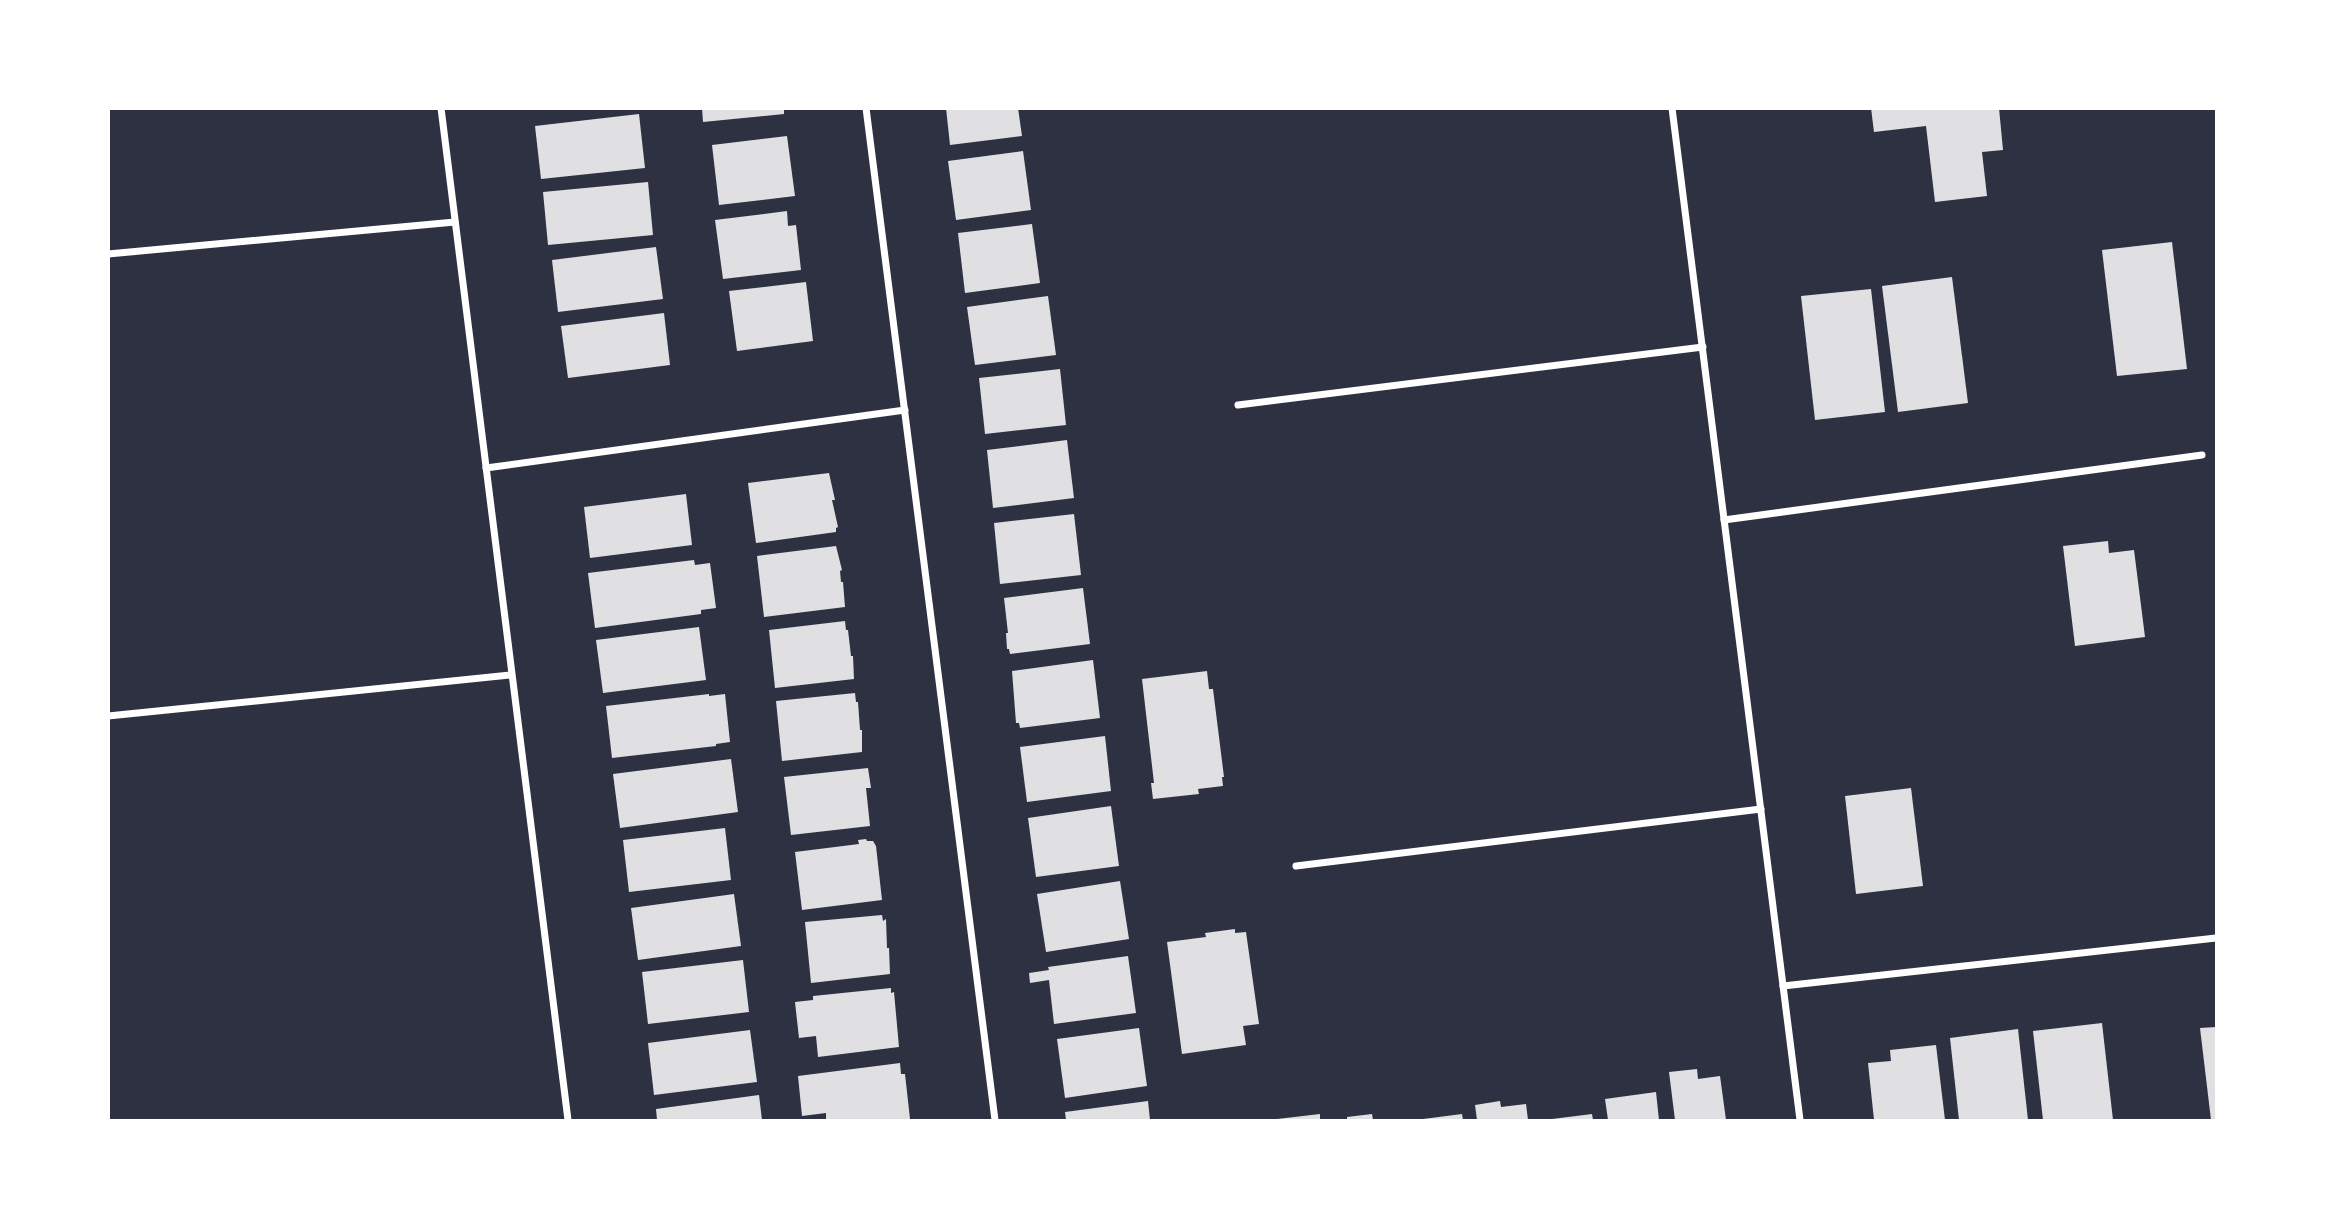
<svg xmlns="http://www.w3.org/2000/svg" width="2325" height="1229" font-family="Manrope,sans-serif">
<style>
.building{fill:#e0e0e3}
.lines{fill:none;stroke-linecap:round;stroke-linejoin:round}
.minor{stroke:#fff;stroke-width:7}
</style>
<rect width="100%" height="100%" fill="#2d3142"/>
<!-- building -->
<g class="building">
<path d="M702,108h82v6l-81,8z"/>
<path d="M946,108h72l4,28 -72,9z"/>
<path d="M1871,108h128l4,42 -21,2 5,44 -52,6 -9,-76 -52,6z"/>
<path d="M639,114l6,54 -104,11 -6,-53z"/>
<path d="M787,136l8,60 -76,9 -7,-60z"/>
<path d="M1023,151l8,59 -75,10 -8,-59z"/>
<path d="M648,182l5,53 -105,10 -5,-53z"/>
<path d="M787,211l1,15 8,-1 5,45 -78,9 -8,-59z"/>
<path d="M1032,224l8,59 -75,10 -7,-60z"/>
<path d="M2172,242l15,127 -70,7 -15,-126z"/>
<path d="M656,247l7,52 -105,13 -6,-52z"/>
<path d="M1952,277l16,126 -70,9 -16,-126z"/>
<path d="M806,282l7,59 -76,10 -8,-60z"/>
<path d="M1871,289l14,123 -70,8 -14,-124z"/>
<path d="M1048,296l8,59 -81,10 -8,-58z"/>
<path d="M664,313l6,52 -102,13 -7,-52z"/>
<path d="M1060,369l6,56 -81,9 -6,-56z"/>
<path d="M1067,440l7,58 -81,10 -6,-58z"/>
<path d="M829,473l6,27h-3l6,27 -2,1v4l-80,11 -8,-60z"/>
<path d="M686,494l6,51 -102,13 -6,-51z"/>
<path d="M1074,514l7,61 -81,9 -6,-61z"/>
<path d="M2108,541l1,12 25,-3 11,87 -70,9 -12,-100z"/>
<path d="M836,546l6,24 -2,1 1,11h2l2,25 -81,10 -7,-61z"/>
<path d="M694,560l1,5 15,-2 6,45 -15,2v4l-106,14 -7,-55z"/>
<path d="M1083,588l7,56 -80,10 -1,-5h-2l-1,-16h2l-4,-35z"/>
<path d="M845,621l1,9h2l3,26h2l1,23 -79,9 -6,-58z"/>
<path d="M699,627l7,53 -103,13 -7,-53z"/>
<path d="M1093,660l7,58 -80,10 -1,-5h-3l-4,-52z"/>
<path d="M1207,671l2,18h4l11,88h-2l1,9 -25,3 1,5 -46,5 -2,-16h3l-12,-104z"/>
<path d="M855,693l1,9h2l2,28h2v22l-80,9 -6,-60z"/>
<path d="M709,694v2l16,-2 5,48 -14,2v2l-104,12 -6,-52z"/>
<path d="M1105,736l6,55 -84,11 -7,-55z"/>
<path d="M731,759l7,53 -118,16 -7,-54z"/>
<path d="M868,768l3,20h-5l4,38 -79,9 -7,-58z"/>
<path d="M1911,788l12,98 -67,8 -11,-98z"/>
<path d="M1111,806l8,60 -83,11 -8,-59z"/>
<path d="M725,828l6,52 -102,12 -6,-52z"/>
<path d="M866,839l1,2h6l3,5 6,54 -80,10 -7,-58 64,-8 -1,-4z"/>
<path d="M1120,881l9,58 -83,13 -9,-58z"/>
<path d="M734,894l7,52 -103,14 -7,-52z"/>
<path d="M882,915l1,6 3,-2 1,29h2l1,26 -79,9 -6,-61z"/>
<path d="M1235,929v4l11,-1 13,92 -16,2 3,19 -64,9 -15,-112 39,-5 -1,-4z"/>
<path d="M1128,956l8,57 -82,11 -5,-44 -19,3 -1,-10 20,-3 -1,-3z"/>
<path d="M743,960l6,52 -101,12 -6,-52z"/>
<path d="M891,988v5l3,-1 5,55 -81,10 -2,-21 -17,2 -4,-36 18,-2v-4z"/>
<path d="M2102,1023l11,97h-70l-10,-89z"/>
<path d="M2216,1027v93h-5l-11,-92z"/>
<path d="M1139,1028l8,58 -82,12 -8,-59z"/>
<path d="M2018,1029l10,91h-69l-9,-82z"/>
<path d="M750,1030l7,52 -103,13 -6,-52z"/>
<path d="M1936,1045l9,75h-71l-6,-57 23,-2 -1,-11z"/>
<path d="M900,1063l1,11h4l5,45 -84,1v-7l-24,3 -4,-40z"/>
<path d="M1697,1069l1,10 22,-3 6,44h-51l-6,-48z"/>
<path d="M1656,1092l3,28h-51l-3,-21z"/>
<path d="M759,1095l3,25h-105l-1,-11z"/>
<path d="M1148,1101l2,19h-84l-1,-8z"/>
<path d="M1500,1101l1,6 25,-3 2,16h-51l-2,-15z"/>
<path d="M1320,1114v6h-43v-1z"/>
<path d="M1372,1114l1,6h-26v-3z"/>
<path d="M1462,1114l1,6h-40v-1z"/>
<path d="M1592,1114l1,6h-41v-1z"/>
</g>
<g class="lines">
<!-- minor -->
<g class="minor">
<path d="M441,108l127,1012"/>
<path d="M866,108l129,1012"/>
<path d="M1672,108l128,1012"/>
<path d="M108,254l347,-32"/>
<path d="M1238,405l465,-58"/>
<path d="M486,468l419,-58"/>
<path d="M1724,520l478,-65"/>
<path d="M108,716l403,-41"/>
<path d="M1296,866l465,-57"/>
<path d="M1783,986l433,-48"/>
</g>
</g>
<!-- border -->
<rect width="2325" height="1229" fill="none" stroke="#ffffff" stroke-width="220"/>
</svg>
